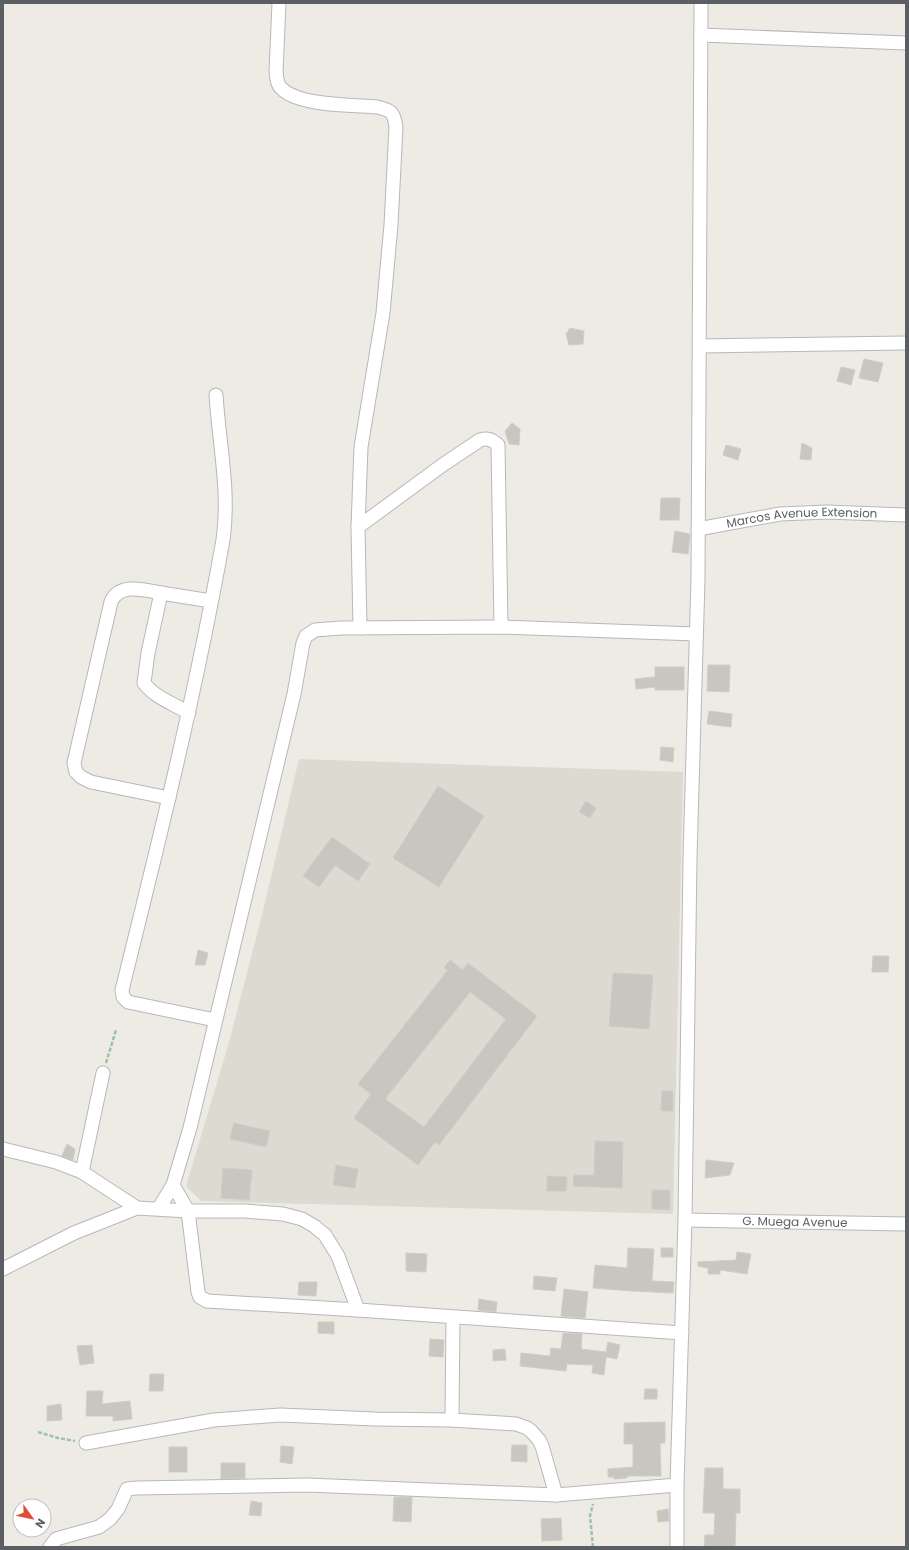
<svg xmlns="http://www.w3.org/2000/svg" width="909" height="1550" font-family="Poppins,sans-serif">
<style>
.education{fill:#dcdad1}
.building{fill:#c8c6c0;stroke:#d1cdc1;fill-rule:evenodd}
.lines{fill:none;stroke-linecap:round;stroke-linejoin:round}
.minor-casing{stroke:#b5b8bc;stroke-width:15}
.path{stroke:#9ac3a8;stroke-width:2.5;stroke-dasharray:4 2;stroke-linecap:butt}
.minor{stroke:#fff;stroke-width:13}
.labels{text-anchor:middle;stroke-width:3;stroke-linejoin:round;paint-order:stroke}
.street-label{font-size:12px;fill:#5b5e62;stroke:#fff}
</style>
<rect width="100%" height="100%" fill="#edebe3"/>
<!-- education -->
<path class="education" d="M299,759l384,13 -10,442 -472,-13 -15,-15 42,-140 33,-127z"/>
<!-- building -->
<g class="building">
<path d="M570,328l14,3 -1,13 -14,1 -3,-11z"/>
<path d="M864,359l19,4 -5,19 -19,-4z"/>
<path d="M841,367l14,3 -4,15 -14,-4z"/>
<path d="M512,423l8,6 -1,16 -10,-1 -4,-13z"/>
<path d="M802,443l10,5 -1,12 -11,-1z"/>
<path d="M726,445l15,4 -3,11 -15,-5z"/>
<path d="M661,498h19l-1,22h-19z"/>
<path d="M675,531l15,3 -2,20 -16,-2z"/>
<path d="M708,665h22l-1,27 -22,-1z"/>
<path d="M655,667h29v23h-29v-3l-19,2 -1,-10 20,-2z"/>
<path d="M709,711l23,3 -1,13 -24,-3z"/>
<path d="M661,747l13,1 -1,14 -13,-2z"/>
<path d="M438,786l46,30 -45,71 -46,-29z"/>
<path d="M586,801l10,7 -6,10 -11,-6z"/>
<path d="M332,837l38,27 -12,17 -23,-16 -16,22 -16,-11z"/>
<path d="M198,950l10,3 -3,12h-10z"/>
<path d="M873,956h16l-1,16h-16z"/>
<path d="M450,960l13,10 5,-7 69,53 -98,129 -4,-3 -17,23 -64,-47 17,-24 -13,-10 90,-114 -4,-2zM470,992l36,27 -82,108 -39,-28z"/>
<path d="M613,973l40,2 -4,54 -40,-3z"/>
<path d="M662,1091h11v20h-12z"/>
<path d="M234,1123l36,8 -4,16 -36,-8z"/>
<path d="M595,1141l28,1 -1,46 -49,-2 1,-11h20z"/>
<path d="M67,1144l8,5 -2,11 -11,-4z"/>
<path d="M706,1160l28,3 -4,12 -25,3z"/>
<path d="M336,1165l22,4 -3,19 -22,-3z"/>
<path d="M223,1168l29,2 -3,30 -28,-2z"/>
<path d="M547,1176l20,1 -1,14h-19z"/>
<path d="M652,1190h18v20l-18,-1z"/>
<path d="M628,1248l26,1 -2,32 22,1 -1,11 -41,-2 -39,-3 2,-23 32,3z"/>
<rect x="661" y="1248" width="12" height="9"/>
<path d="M737,1252l14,2 -4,20 -27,-4v4h-12v-6l-10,-2v-4l38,-2z"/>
<path d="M406,1253l21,1 -1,18 -20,-1z"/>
<path d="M534,1276l23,2 -2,13 -22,-2z"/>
<path d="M299,1282h18l-1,14 -18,-1z"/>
<path d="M564,1289l24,3 -3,26 -24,-2z"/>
<path d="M479,1299l18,3 -1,10 -18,-2z"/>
<path d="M318,1322h16v12l-16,-1z"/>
<path d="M563,1333l19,1 -1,15 25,3 2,-10 12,3 -3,14 -11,-2 -2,18 -12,-2 1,-8 -26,-1 -1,7 -46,-5 1,-13 29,3 1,-8 10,1z"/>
<path d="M430,1339l14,1 -1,17 -14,-1z"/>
<path d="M92,1345l2,18 -14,2 -3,-19z"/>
<path d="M505,1349l1,11 -13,1v-11z"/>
<path d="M150,1374h14l-1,17h-14z"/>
<path d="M645,1389h12v10h-13z"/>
<path d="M87,1391h16l-1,13 28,-3 2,18 -19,2v-5h-27z"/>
<path d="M61,1404l1,16 -15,1v-15z"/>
<path d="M665,1422v21h-5l1,33h-34v2l-13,1v-2h-6v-8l25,-2v-23h-9v-21z"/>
<path d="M512,1445h15v17l-16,-1z"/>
<path d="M281,1446l13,1 -2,17 -12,-2z"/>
<rect x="169" y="1447" width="18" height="25"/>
<path d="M221,1463h24v15l-24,1z"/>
<path d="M705,1468h18v21h17v24h-4l-1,34h-31l1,-12h9l1,-22h-12z"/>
<path d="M394,1497h18l-1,25 -18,-1z"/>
<path d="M251,1501l11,2 -1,13 -12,-1z"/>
<path d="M668,1509l1,12 -11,1 -1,-11z"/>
<path d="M561,1518l1,22 -20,1 -1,-22z"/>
</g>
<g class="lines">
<!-- minor casing -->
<g class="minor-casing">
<g id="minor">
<path d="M279,3l-3,69c1,7 1,13 6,17 18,17 71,16 95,18 14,3 17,5 19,20l-5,98 -8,88 -22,134 -3,80 2,101"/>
<path d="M701,35l205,8"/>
<path d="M700,346l206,-3"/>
<path d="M358,527l86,-63 36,-24c8,-2 11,-1 18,5l3,182"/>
<path id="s1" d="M698,529l82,-15 47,-2 79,3"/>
<path d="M161,593c-16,-3 -42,-11 -50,9l-37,161 2,9 5,5 10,5 78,16"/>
<path d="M189,713c-15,-9 -35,-16 -45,-30l4,-30 13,-60 50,8"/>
<path d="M215,1020l-87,-18 -5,-5 -1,-7c37,-149 74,-298 101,-450 7,-48 -4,-97 -7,-145"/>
<path d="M3,1149l53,13 26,10 55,36"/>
<path d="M82,1172l21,-99"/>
<path d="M173,1185l15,26 10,81 2,5 7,4 151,9"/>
<path d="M159,1208l14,-23 17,-57 104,-434 9,-51 3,-7 9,-6 26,-2 160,-1 195,7"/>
<path id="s2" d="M685,1220l221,4"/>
<path d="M3,1269l71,-36 63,-25 51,3h57l38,3 19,5 12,7 11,9 13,21 20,54 324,23"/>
<path d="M452,1420l1,-102"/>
<path d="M86,1443l128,-23 66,-5 95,4 77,1 64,4 11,4 4,3 8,9 3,6 14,49 121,-10"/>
<path d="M50,1547l6,-8 43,-12 11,-8 8,-10 9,-20 10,-1 170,-3 249,10"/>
<path d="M677,1547v-62l8,-265 5,-362 8,-279 3,-576"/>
</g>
</g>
<!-- path -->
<g class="path">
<path d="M106,1063l10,-33"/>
<path d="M38,1432l20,6 17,3"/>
<path d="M593,1547l-3,-31 3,-12"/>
</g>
<!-- minor -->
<use href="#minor" class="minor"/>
</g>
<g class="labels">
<!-- street labels -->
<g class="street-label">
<text dy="4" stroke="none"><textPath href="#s1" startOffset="105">Marcos Avenue Extension</textPath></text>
<text dy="4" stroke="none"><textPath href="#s2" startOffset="110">G. Muega Avenue</textPath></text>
</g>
</g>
<!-- border -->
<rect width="909" height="1550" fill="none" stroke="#5b5e62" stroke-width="8"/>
<!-- north arrow -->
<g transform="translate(32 1518) rotate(123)"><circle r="19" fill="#ffffff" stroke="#bdbfc0"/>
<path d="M0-3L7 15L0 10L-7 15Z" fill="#de4d37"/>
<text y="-6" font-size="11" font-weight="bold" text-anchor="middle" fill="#5b5e62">N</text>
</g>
</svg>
